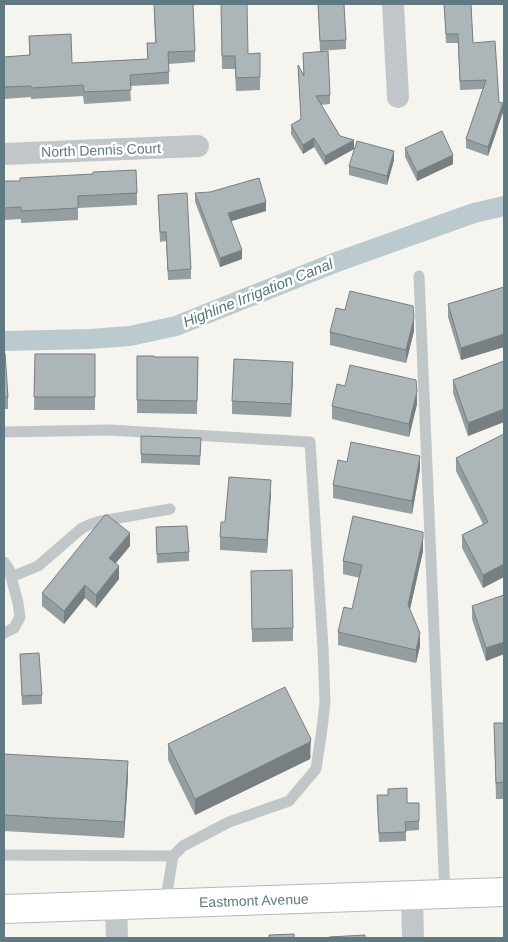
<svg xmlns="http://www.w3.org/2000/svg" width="508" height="942" font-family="Helvetica,sans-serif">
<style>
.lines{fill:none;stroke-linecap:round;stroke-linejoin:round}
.canal{stroke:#bbcace;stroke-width:20}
.secondary-casing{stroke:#b3babd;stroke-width:30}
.lane{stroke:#c1c6c9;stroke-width:11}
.street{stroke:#c1c6c9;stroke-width:22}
.secondary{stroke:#fff;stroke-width:28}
.wall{fill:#949d9f}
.shaded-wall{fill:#787f82}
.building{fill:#acb6b9;stroke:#787f82}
.labels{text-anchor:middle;stroke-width:5;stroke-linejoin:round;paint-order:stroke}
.street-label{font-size:14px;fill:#607a84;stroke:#fff}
.water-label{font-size:15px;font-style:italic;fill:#57777b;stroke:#fff}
</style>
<rect width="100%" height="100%" fill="#f5f4ef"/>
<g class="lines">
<!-- canal -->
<path class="canal" d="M4,341l86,-2 40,-3 46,-10 158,-63 140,-50 30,-7"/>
<!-- secondary casing -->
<g class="secondary-casing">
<g id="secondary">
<path id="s1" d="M4,909l500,-17"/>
</g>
</g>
<!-- lane -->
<g class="lane">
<path d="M419,276l26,618"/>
<path d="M4,432l105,-2 201,12 13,206 2,54 -3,27 -6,40 -27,32 -60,21 -46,24 -10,10 -8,48"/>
<path d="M4,562l5,7 9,34 2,14 -6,11 -10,5"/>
<path d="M11,577l27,-11 44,-38 9,-4 10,-3 69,-12"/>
<path d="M4,855l169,1"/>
</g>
<!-- street -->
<g class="street">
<path d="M393,4l5,93"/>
<path d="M4,154l194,-8"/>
<path d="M412,896l1,42"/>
<path d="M116,906l1,32"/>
</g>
<!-- secondary -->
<use href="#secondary" class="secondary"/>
</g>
<!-- wall -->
<g class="wall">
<path d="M154,4l41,47v11l-26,2v20l-39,2 1,15 -47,3 -1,-8 -52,3v-2l-27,2v-42l25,-2v-19l43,27 75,-4v-16h8z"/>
<path d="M221,4l27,50 12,-1v37l-24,1 -1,-22h-13z"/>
<path d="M318,4l28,36v9l-26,2z"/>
<path d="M444,4h27l2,39 30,69 -15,44 -22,-8v-9l17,-50 -23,1 -2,-47h-12z"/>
<path d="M303,53l27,42v9l-9,1 19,31 14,13 -29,16 -11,-18 -11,7 -12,-20v-9l10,-6 -3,-54 6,10z"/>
<path d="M405,148l48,16 -36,17 -12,-24z"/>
<path d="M394,160l-7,25 -38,-10v-9z"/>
<path d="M4,181l133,12v12l-59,3v12l-57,3v-4l-17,1z"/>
<path d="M195,193l71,18 -35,10 11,38 -22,8 -25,-65z"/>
<path d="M158,195l33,74v10l-23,1 -2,-39 -6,1z"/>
<path d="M504,287v60l-43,13 -13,-43v-13z"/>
<path d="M414,331l-8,32 -76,-18v-13z"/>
<path d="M4,353l4,44v12h-4z"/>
<path d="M35,354h60v56h-61z"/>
<path d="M137,356l17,1h44l-1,57 -60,-1z"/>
<path d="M504,361v61l-36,14 -15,-43v-13z"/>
<path d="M293,375l-2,42 -59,-3v-13z"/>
<path d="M417,404l-8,33 -77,-18v-13z"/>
<path d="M504,434l-21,154 -21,-40v-13l21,-11 -27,-53v-13z"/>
<path d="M141,436l60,2 -1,27 -59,-2z"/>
<path d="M347,462l73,7 -8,45 -79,-16v-13z"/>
<path d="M271,493l-4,60 -47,-3v-13l5,-15z"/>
<path d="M156,527l33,25v9l-32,2z"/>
<path d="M130,546l-14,17 3,16 -23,29 -11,-10 -21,26 -22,-18v-13z"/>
<path d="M423,551l-13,58 10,37 -4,17 -78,-18v-13l14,-23 8,-31 -17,-4v-13z"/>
<path d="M251,584l42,44v13l-41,1z"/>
<path d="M504,595v59l-18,7 -14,-42v-13z"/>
<path d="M20,654l22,41v9l-20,1z"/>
<path d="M494,723h10v76h-8z"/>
<path d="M168,744l143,11 -1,4 -115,56 -27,-55z"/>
<path d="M4,754l124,23 -4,61 -120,-7z"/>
<path d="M377,795l30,8h12v27l-13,1v10l-27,1z"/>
</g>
<!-- shaded-wall -->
<g class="shaded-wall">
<path d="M503,103v9l-15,44v-9z"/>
<path d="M314,138v9l-11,7v-9z"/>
<path d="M354,140v9l-29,16v-9z"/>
<path d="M394,151v9l-7,25v-9z"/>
<path d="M453,155v9l-36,17v-9z"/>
<path d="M266,202v9l-38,11v-9z"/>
<path d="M242,250v9l-22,8v-9z"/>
<path d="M414,318v13l-8,32v-13z"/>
<path d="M504,334v13l-43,13v-12z"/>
<path d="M293,362v13l-2,42v-13z"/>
<path d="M417,391v13l-8,33v-13z"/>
<path d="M504,409v13l-36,14v-13z"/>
<path d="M420,456v13l-8,45v-13z"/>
<path d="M271,480v13l-4,60v-13z"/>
<path d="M130,533v13l-21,25v-13z"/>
<path d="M423,538v13l-15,67v-13z"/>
<path d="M504,564v13l-21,11v-13z"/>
<path d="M119,566v13l-23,29v-13z"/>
<path d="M85,585v13l-21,26v-13z"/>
<path d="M420,633v13l-4,17v-13z"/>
<path d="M504,642v12l-18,7v-13z"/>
<path d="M311,739l-1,20 -115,56v-16z"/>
<path d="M128,761v16l-4,61v-16z"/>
</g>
<!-- building -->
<g class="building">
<path d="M154,4h39l2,47 -27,1 1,20 -39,3 1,15 -47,2 -1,-7 -52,3v-2l-27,1v-30l26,-2 -1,-19 42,-2 1,29 76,-4 -1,-16h9z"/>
<path d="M221,4h26l1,50 12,-1v24l-24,1 -1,-22h-13z"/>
<path d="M318,4h26l2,36 -26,1z"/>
<path d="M444,4h27l2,39 22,-2 4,61 4,1 -15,44 -22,-8 20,-59 -26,1 -2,-47h-12z"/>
<path d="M328,51l2,44 -14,1 24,40 14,4 -29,16 -11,-18 -11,7 -12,-20 10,-6 -3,-54 6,11 -1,-23z"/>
<path d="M442,131l11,24 -36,17 -12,-24z"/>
<path d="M357,141l37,10 -7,25 -38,-10z"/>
<path d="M136,170l1,23 -59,3v12l-57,3v-4l-17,1v-27h16v-3l73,-4v-2z"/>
<path d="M259,178l7,24 -38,11 14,37 -22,8 -25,-65 15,-1z"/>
<path d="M187,193l4,76 -23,2 -2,-39h-6l-2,-37z"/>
<path d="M504,287v47l-43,14 -13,-44z"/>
<path d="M350,291l63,15 1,12 -8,32 -76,-18 6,-24 9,2z"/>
<path d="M4,353h1l3,44h-4z"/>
<path d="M35,354h60v43h-61z"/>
<path d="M137,356h17v1h44l-1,44 -60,-1z"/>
<path d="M234,359l59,3 -2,42 -59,-3z"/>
<path d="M504,361v48l-36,14 -15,-43z"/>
<path d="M350,365l66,15 1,11 -8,33 -77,-18 5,-22 8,2z"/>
<path d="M504,434v130l-21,11 -21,-40 26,-13 -32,-64z"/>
<path d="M141,436l60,2 -1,18 -59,-2z"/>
<path d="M351,442l69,14 -8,45 -79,-16 5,-25 9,2z"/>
<path d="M229,477l42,3 -4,60 -47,-3 1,-15h4z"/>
<path d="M105,515h2l23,18 -21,25 10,8 -23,29 -11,-10 -21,26 -22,-18z"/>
<path d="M353,516l70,16v6l-15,67 12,28 -4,17 -78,-18 6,-25 8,2 10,-44 -19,-4z"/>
<path d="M187,526l2,26 -32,2 -1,-27z"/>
<path d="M292,570l1,58 -41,1 -1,-58z"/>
<path d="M504,595v47l-18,6 -14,-42z"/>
<path d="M39,653l3,42 -20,1 -2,-42z"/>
<path d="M285,687l26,52 -1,3 -115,57 -27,-55z"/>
<path d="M494,723h10v59l-8,1z"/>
<path d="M4,754l124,7 -4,61 -120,-7z"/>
<path d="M407,788v15h12v18l-14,1 1,10 -27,1 -2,-38h11v-6z"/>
<path d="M294,934v4h-25v-3z"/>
<path d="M365,935v3h-36v-1z"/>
</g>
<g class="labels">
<!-- street labels -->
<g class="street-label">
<text transform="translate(101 150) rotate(-2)" y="5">North Dennis Court</text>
<text dy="5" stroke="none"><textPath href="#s1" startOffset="250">Eastmont Avenue</textPath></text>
</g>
<!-- water labels -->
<g class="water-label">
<text transform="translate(258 293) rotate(-22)" y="5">Highline Irrigation Canal</text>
</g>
</g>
<!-- border -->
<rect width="508" height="942" fill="none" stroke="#607a84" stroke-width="10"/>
</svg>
